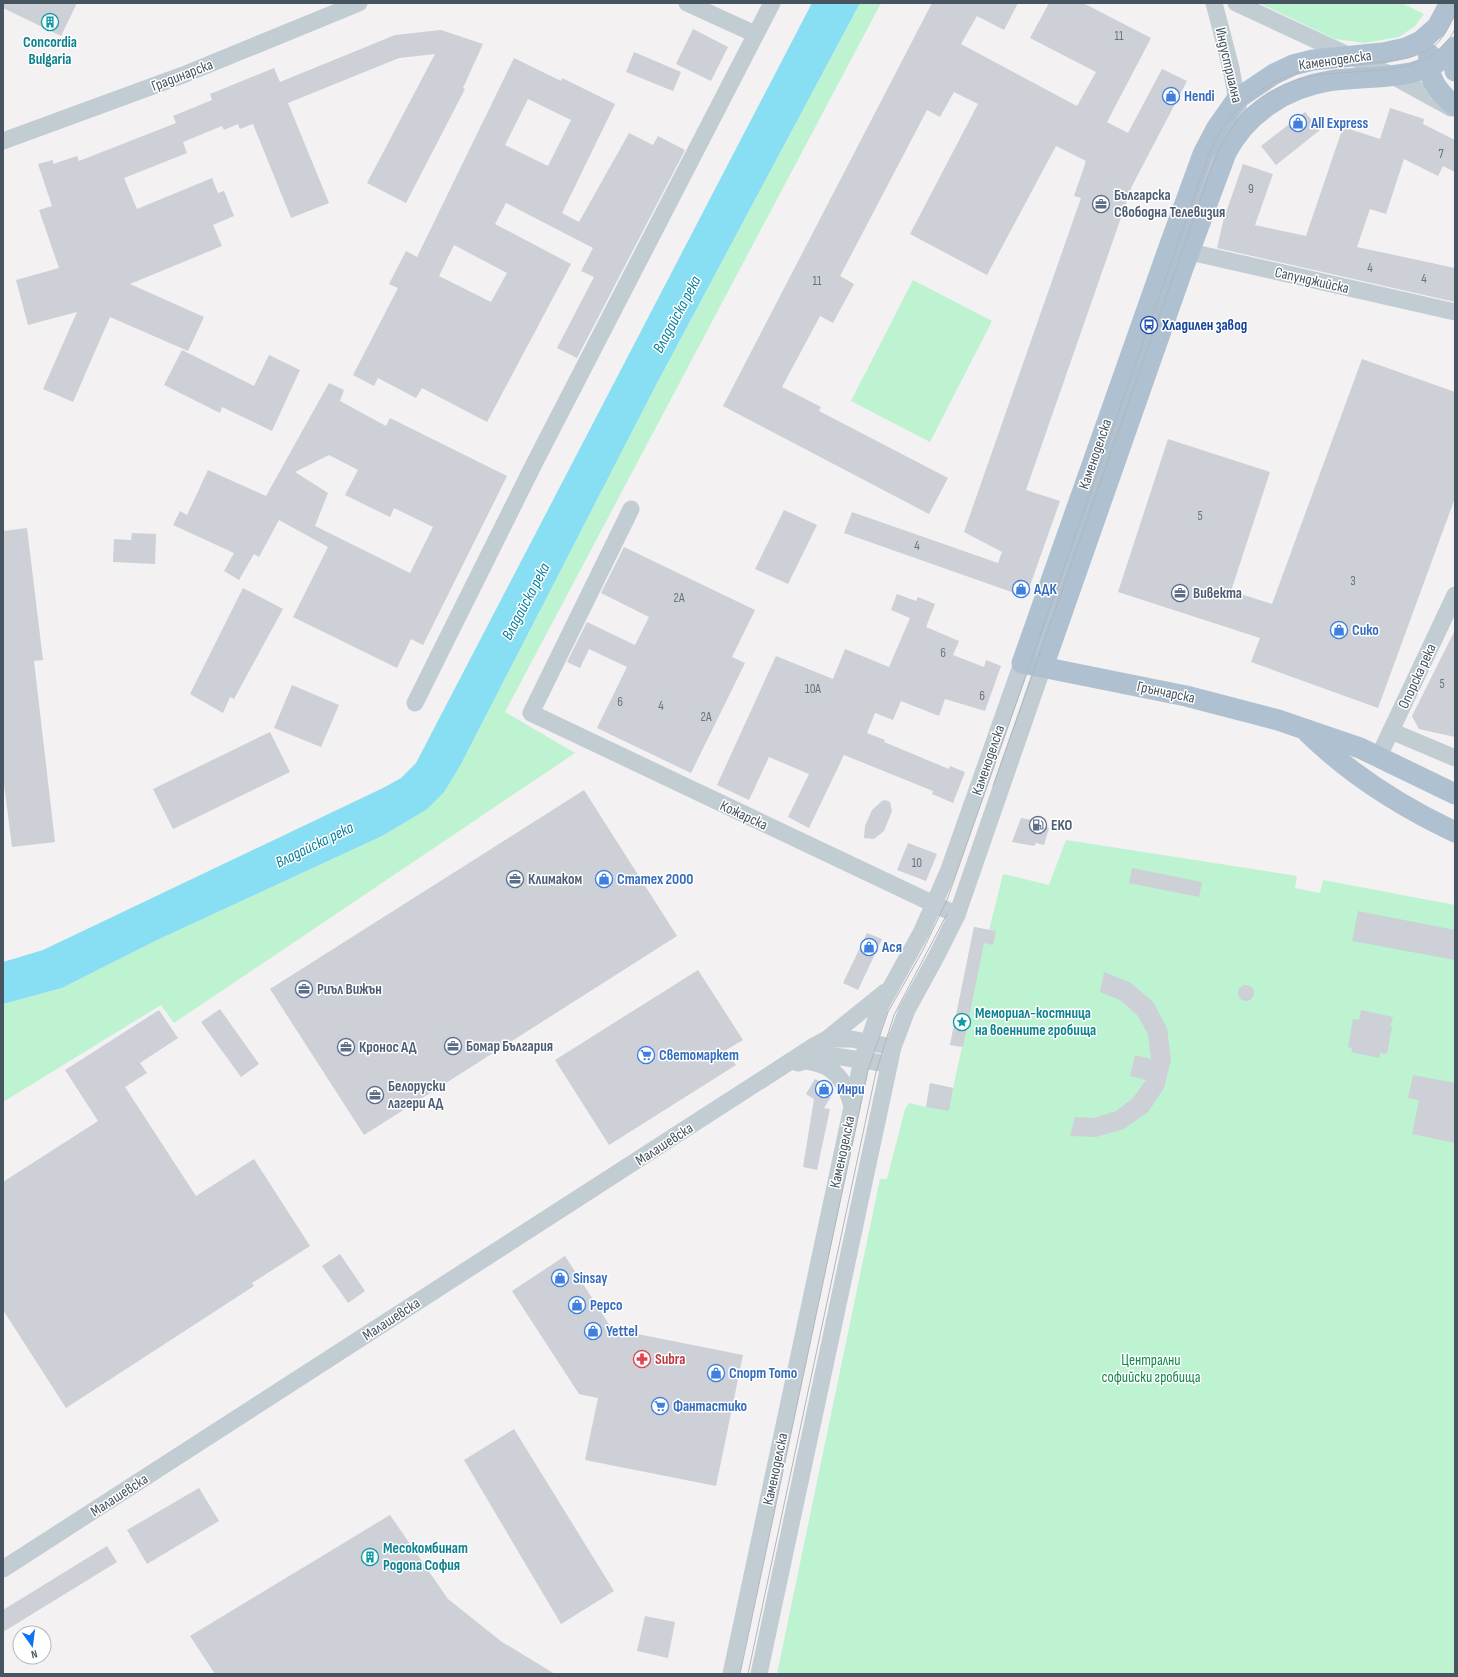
<svg xmlns="http://www.w3.org/2000/svg" width="1458" height="1677" font-family="'Sofia Sans Condensed',sans-serif">
<style>
.green{fill:#bdf3d1}
.water{fill:#88def3}
.building{fill:#cdd0d6;fill-rule:evenodd}
.lines{fill:none;stroke-linecap:round;stroke-linejoin:round}
.minor{stroke:#c1ccd3;stroke-width:17}
.major{stroke:#afc1d1;stroke-width:21}
.tram{stroke:#b3b6bc;stroke-width:1}
.labels{text-anchor:middle;stroke-width:3;stroke-linejoin:round;paint-order:stroke}
.number-label{font-size:13px;fill:#68747e}
.culture-label{font-size:15px;font-weight:bold;fill:#0d838f;stroke:#fff;text-anchor:start}
.street-label{font-size:15px;fill:#475560;stroke:#fff}
.shop-label{font-size:15px;font-weight:bold;fill:#366cbe;stroke:#fff;text-anchor:start}
.service-label{font-size:15px;font-weight:bold;fill:#4e5e75;stroke:#fff;text-anchor:start}
.transit-label{font-size:15px;font-weight:bold;fill:#164399;stroke:#fff;text-anchor:start}
.health-label{font-size:15px;font-weight:bold;fill:#be3a42;stroke:#fff;text-anchor:start}
.park-label{font-size:15px;fill:#11884b;stroke:#fff}
.water-label{font-size:16px;font-style:italic;fill:#04809f;stroke:#fff}
</style>
<rect width="100%" height="100%" fill="#f3f1f1"/>
<!-- green -->
<g class="green">
<path d="M860,3h21l-376,709 70,41 -401,270 -13,-18 -158,97v-98l59,-16 93,-47 227,-105 44,-26 34,-44 196,-381z"/>
<path d="M1259,3h143l22,11 -9,12 -16,11 -35,6 -29,-4z"/>
<path d="M913,280l79,41 -62,121 -79,-41z"/>
<path d="M1066,840l231,36 -2,12 25,5 3,-13 132,25v769h-678l103,-495h7l18,-70 4,-6 17,4 4,-24 23,5 9,-41 -12,-2 24,-118 15,3 14,-56 46,11z"/>
</g>
<!-- water -->
<path class="water" d="M812,3h48l-204,382 -196,381 -16,26 -18,18 -44,26 -227,105 -93,47 -59,16v-42l40,-12 340,-162 18,-10 15,-15z"/>
<!-- building -->
<g class="building">
<path d="M3,3h74l-16,33 -58,-28z"/>
<path d="M932,3h86l-14,27 -27,-14 -16,28 116,62 19,-34 -66,-34 19,-35h34l68,35 -44,84 21,11 34,-64 25,12 -55,105 -106,304 34,11 -34,96 -182,-64 8,-21 146,51 4,-11 -38,-20 117,-334 -7,-2 12,-35 -30,-15 -69,129 -77,-41 68,-130 -24,-12 -14,25 -13,-7 -87,166 14,8 -21,39 -13,-7 -38,71 39,20 -2,4 129,67 -19,36 -206,-108z"/>
<path d="M693,29l35,18 -17,34 -35,-17z"/>
<path d="M441,30l42,14 -20,44 2,1 -59,114 -39,-20 68,-129 -36,4 -111,45 41,100 -38,15 -38,-94 -13,5 -2,-5 -14,6 -2,-4 -39,16 4,11 -63,25 13,31 75,-31 6,15 6,-2 10,25 -21,9 9,21 -92,38 74,33 -16,34 -78,-34 -37,85 -30,-13 34,-77 -49,13 -12,-45 43,-12 -20,-58 13,-4 -14,-42 15,-4v4l24,-8 2,5 97,-38 -3,-7 39,-16 -2,-6 64,-26 6,14 115,-47z"/>
<path d="M634,52l47,20 -8,19 -47,-19z"/>
<path d="M514,58l47,23 1,-3 53,26 -53,109 17,9 50,-89 24,12 5,-9 27,14 -108,208 -20,-10 37,-71 -13,-6 12,-23 -87,-45 -11,21 76,40 -84,158 -65,-34 -6,10 -38,-20 -4,8 -21,-11 45,-87 -9,-4 17,-33 11,6zM528,99l43,21 -23,46 -43,-21zM454,245l53,28 -16,29 -52,-26z"/>
<path d="M1390,108l34,11 -1,5 32,16v32l-12,-6 -5,10 -34,-17 -18,55 -16,-5 -13,38 98,21v34l-238,-54 7,-30 19,-54 30,10 -18,51 51,11 37,-109 37,12z"/>
<path d="M1305,112l15,18 -44,35 -15,-19z"/>
<path d="M182,350l72,36 15,-31 31,15 -28,61 -50,-24 -2,6 -56,-28z"/>
<path d="M1362,359l93,33v106l-77,210 -127,-46 9,-24 -142,-46 50,-153 102,33 -39,119 41,13z"/>
<path d="M329,383l15,7 -4,11 46,25 4,-8 117,58 -84,169 -12,-6 -14,29 -104,-51 35,-70 -49,-27 -20,37 -5,-3 -15,26 -15,-9 10,-18 -61,-28 7,-14 7,4 21,-45 58,26zM329,455l29,15 -13,25 45,22 4,-9 39,19 -23,46 -95,-47 13,-33 -33,-21z"/>
<path d="M784,510l33,15 -29,59 -33,-15z"/>
<path d="M27,528l16,132 -9,1 21,181 -43,5 -9,-71v-245z"/>
<path d="M132,533l24,1 -1,30 -42,-2 1,-23 17,1z"/>
<path d="M624,547l131,63 -23,47 13,6 -54,110 -94,-45 30,-61 -38,-18 -9,19 -13,-6 20,-40 48,23 14,-28 -48,-24z"/>
<path d="M243,588l40,21 -49,90 -4,-2 -7,16 -33,-19z"/>
<path d="M897,594l19,7 2,-4 17,7 -9,23 33,14 -6,14 31,12 2,-7 15,6 -16,45 -40,-12 -6,17 -38,-15 -8,19 -18,-7 -8,20 18,7 -1,2 65,27 1,-3 15,6 -12,31 -21,-9 1,-3 -89,-36 -35,73 -21,-11 21,-43 -40,-17 -20,43 -32,-15 59,-129 57,23 12,-30 44,18 21,-49 -19,-8z"/>
<path d="M1455,630v107l-36,-8 -7,-13z"/>
<path d="M292,685l47,20 -18,42 -47,-19z"/>
<path d="M270,732l20,40 -117,57 -20,-40z"/>
<path d="M584,790l93,146 -313,199 -94,-146z"/>
<path d="M885,800l5,2 2,9 -8,20 -10,8 -10,-1 1,-12 7,-16 10,-9z"/>
<path d="M1021,818l21,4 -1,3 8,3 -5,17 -8,-2 -2,3 -22,-4z"/>
<path d="M908,843l29,11 -11,27 -29,-11z"/>
<path d="M1132,868l70,14 -3,15 -70,-14z"/>
<path d="M1358,911l97,19v30l-103,-19z"/>
<path d="M974,927l22,4 -3,14 -9,-2 -21,104 -13,-2z"/>
<path d="M867,933l15,6 -24,51 -15,-7z"/>
<path d="M698,970l45,70 -17,10 10,15 -127,80 -54,-85z"/>
<path d="M1104,972l27,11 22,19 14,26 4,32 -7,28 -16,24 -24,17 -28,8 -26,-1 5,-19 19,1 22,-7 17,-13 13,-18 -16,-4 5,-21 16,4 -3,-25 -11,-19 -17,-15 -20,-8z"/>
<circle cx="1246" cy="993" r="8"/>
<path d="M220,1009l39,55 -18,13 -40,-55z"/>
<path d="M159,1010l19,28 -38,25 7,10 -22,14 71,109 58,-37 56,87 -58,37 2,3 -188,122 -63,-98v-128l95,-61 -33,-51z"/>
<path d="M1361,1010l32,7 -3,10h2l-5,27 -7,-1 -1,5 -28,-6 1,-4 -4,-1 5,-28 6,1z"/>
<path d="M1413,1075l42,8v60l-43,-9 7,-34 -11,-2z"/>
<path d="M815,1079l15,8 -4,7 5,3 -7,11 6,1 -13,61 -14,-3 11,-68 -8,-5z"/>
<path d="M930,1083l23,5 -4,23 -23,-4z"/>
<path d="M340,1254l25,37 -17,12 -26,-37z"/>
<path d="M565,1256l47,73 131,26 -27,131 -131,-26 13,-62 -19,-4 -67,-103z"/>
<path d="M514,1429l100,162 -53,33 -97,-164z"/>
<path d="M199,1488l20,33 -72,43 -20,-34z"/>
<path d="M390,1515l58,84 54,43 53,32h-340l-25,-38z"/>
<path d="M107,1546l10,16 -114,70v-22z"/>
<path d="M645,1616l30,6 -7,36 -31,-7z"/>
</g>
<g class="lines">
<!-- minor -->
<g class="minor">
<path d="M687,3l68,31"/>
<path d="M1214,3l17,65 11,60"/>
<path d="M1236,3l155,72 60,33"/>
<path d="M3,141l180,-66 176,-72"/>
<path d="M1177,249l278,63"/>
<path d="M631,509l-100,204 426,202"/>
<path d="M415,703l120,-241 237,-459"/>
<path d="M1391,731l64,27"/>
<path d="M1379,756l76,-161"/>
<path d="M827,1039l58,-47"/>
<path d="M807,1061c28,4 38,19 45,45"/>
<path d="M798,1063l29,-8 62,9"/>
<path d="M3,1569l811,-523 13,-7h24l42,8"/>
<path d="M731,1674l131,-614 19,-55 41,-74 26,-59 74,-209"/>
<path d="M759,1674l134,-627 14,-37 29,-53 21,-42 86,-248"/>
</g>
<!-- major -->
<g class="major">
<path d="M1450,3l-13,24 -16,14 -15,7 -23,5 -70,7 -20,5 -19,9 -37,25 -21,30 -13,25 -34,93 -147,416 164,33 92,24 82,28 95,46"/>
<path d="M1429,54c-3,23 9,38 26,52"/>
<path d="M1455,70v1"/>
<path d="M1043,667l139,-396 44,-118c20,-39 59,-65 103,-72 41,-7 97,3 126,-34"/>
<path d="M1308,733c42,41 94,74 147,99"/>
</g>
<!-- tram -->
<g class="tram">
<path d="M993,786l213,-602c9,-24 17,-47 34,-67 17,-21 46,-36 73,-41 47,-9 116,5 142,-47"/>
<path d="M740,1674l128,-604 20,-58 35,-62 24,-50 264,-751c19,-42 56,-71 101,-80 19,-4 39,-4 57,-6 22,-2 44,-3 62,-15 12,-7 18,-22 24,-34"/>
<path d="M748,1674l128,-602 18,-57 53,-101"/>
</g>
</g>
<!-- icons -->
<defs>
<g id="building-ring" transform="scale(0.9)"><circle r="9.5" fill="#fff" stroke="#0f9aa8" stroke-width="1.5"/><path d="M-4-6H4V6H1V3H-1V6H-4ZM-2.5-4.3h1.7v1.8h-1.7ZM.8-4.3h1.7v1.8H.8ZM-2.5-1h1.7V.8h-1.7ZM.8-1h1.7V.8H.8Z" fill="#0f9aa8"/></g>
<g id="shop-ring" transform="scale(0.9)"><circle r="9.5" fill="#fff" stroke="#3f7fe0" stroke-width="1.5"/><path d="M-5-2.5h2.3a2.7 3.5 0 0 1 5.4 0H5L5.5 6h-11ZM-1.5-2.5h3a1.5 2.3 0 0 0-3 0Z" fill="#3f7fe0"/></g>
<g id="office-ring" transform="scale(0.9)"><circle r="9.5" fill="#fff" stroke="#5c6f8a" stroke-width="1.5"/><path d="M-6-3h4V-5.5h4V-3h4V5H-6ZM-1-4.5V-3h2v-1.5ZM-6 0V1H6V0Z" fill="#5c6f8a"/></g>
<g id="bus-ring" transform="scale(0.9)"><circle r="9.5" fill="#fff" stroke="#1a4fb4" stroke-width="1.5"/><path d="M-5-6H5V4H4V6H2V4H-2V6H-4V4H-5ZM-3.5-4V0h7V-4ZM-3.5 1.2v1.5H-2V1.2ZM2 1.2v1.5H3.5V1.2Z" fill="#1a4fb4"/></g>
<g id="fuel-ring" transform="scale(0.9)"><circle r="9.5" fill="#fff" stroke="#5c6f8a" stroke-width="1.5"/><path d="M-5.5-6h7V0h2V4h1.3V-2.5L3-4.5l.8-.8L6-3V5H2.5V1h-1V6h-7ZM-4.2-4.7v3.2H.2V-4.7Z" fill="#5c6f8a"/></g>
<g id="sight-ring" transform="scale(0.9)"><circle r="9.5" fill="#fff" stroke="#0f9aa8" stroke-width="1.5"/><path d="M0-6L1.8-2.2L6-1.7L2.9 1.2L3.7 5.4L0 3.3L-3.7 5.4L-2.9 1.2L-6-1.7L-1.8-2.2Z" fill="#0f9aa8"/></g>
<g id="supermarket-ring" transform="scale(0.9)"><circle r="9.5" fill="#fff" stroke="#3f7fe0" stroke-width="1.5"/><path d="M-6-5.5h2.5l.6 2H6L4.5 2H-2.5L-4.4-4H-6ZM-1.5 3.2a1.3 1.3 0 1 0 .1 0ZM3 3.2a1.3 1.3 0 1 0 .1 0Z" fill="#3f7fe0"/></g>
<g id="pharmacy-ring" transform="scale(0.9)"><circle r="9.5" fill="#fff" stroke="#e0444e" stroke-width="1.5"/><path d="M-2-6h4v4h4v4h-4v4h-4v-4h-4v-4h4Z" fill="#e0444e"/></g>
</defs>
<g fill-rule="evenodd">
<use href="#building-ring" x="50" y="22"/>
<use href="#shop-ring" x="1171" y="96"/>
<use href="#shop-ring" x="1298" y="123"/>
<use href="#office-ring" x="1101" y="204"/>
<use href="#bus-ring" x="1149" y="325"/>
<use href="#shop-ring" x="1021" y="589"/>
<use href="#office-ring" x="1180" y="593"/>
<use href="#shop-ring" x="1339" y="630"/>
<use href="#fuel-ring" x="1038" y="825"/>
<use href="#office-ring" x="515" y="879"/>
<use href="#shop-ring" x="604" y="879"/>
<use href="#shop-ring" x="869" y="947"/>
<use href="#office-ring" x="304" y="989"/>
<use href="#sight-ring" x="962" y="1022"/>
<use href="#office-ring" x="453" y="1046"/>
<use href="#office-ring" x="346" y="1047"/>
<use href="#supermarket-ring" x="646" y="1055"/>
<use href="#shop-ring" x="824" y="1089"/>
<use href="#office-ring" x="375" y="1095"/>
<use href="#shop-ring" x="560" y="1278"/>
<use href="#shop-ring" x="577" y="1305"/>
<use href="#shop-ring" x="593" y="1331"/>
<use href="#pharmacy-ring" x="642" y="1359"/>
<use href="#shop-ring" x="716" y="1373"/>
<use href="#supermarket-ring" x="660" y="1406"/>
<use href="#building-ring" x="370" y="1557"/>
</g>
<g class="labels">
<!-- number labels -->
<g class="number-label">
<text x="1119" y="40">11</text>
<text x="1441" y="158">7</text>
<text x="1251" y="193">9</text>
<text x="1370" y="272">4</text>
<text x="1424" y="283">4</text>
<text x="817" y="285">11</text>
<text x="1200" y="520">5</text>
<text x="917" y="550">4</text>
<text x="1353" y="585">3</text>
<text x="679" y="602">2А</text>
<text x="943" y="657">6</text>
<text x="1442" y="688">5</text>
<text x="813" y="693">10А</text>
<text x="982" y="700">6</text>
<text x="620" y="706">6</text>
<text x="661" y="710">4</text>
<text x="706" y="721">2А</text>
<text x="917" y="867">10</text>
</g>
<!-- culture labels -->
<g class="culture-label">
<text x="50" y="47" text-anchor="middle">Concordia<tspan x="50" dy="17">Bulgaria</tspan></text>
<text x="975" y="1018">Мемориал-костница<tspan x="975" dy="17">на военните гробища</tspan></text>
<text x="383" y="1553">Месокомбинат<tspan x="383" dy="17">Родопа София</tspan></text>
</g>
<!-- street labels -->
<g class="street-label">
<text transform="translate(1335 60) rotate(-8)" y="5">Каменоделска</text>
<text transform="translate(1229 65) rotate(77)" y="5">Индустриална</text>
<text transform="translate(182 75) rotate(-21)" y="5">Градинарска</text>
<text transform="translate(1312 280) rotate(13)" y="5">Сапунджийска</text>
<text transform="translate(1095 454) rotate(-71)" y="5">Каменоделска</text>
<text transform="translate(1417 676) rotate(-65)" y="5">Опорска река</text>
<text transform="translate(1166 692) rotate(12)" y="5">Грънчарска</text>
<text transform="translate(988 760) rotate(-71)" y="5">Каменоделска</text>
<text transform="translate(744 815) rotate(25)" y="5">Кожарска</text>
<text transform="translate(664 1144) rotate(-33)" y="5">Малашевска</text>
<text transform="translate(842 1152) rotate(-78)" y="5">Каменоделска</text>
<text transform="translate(391 1319) rotate(-33)" y="5">Малашевска</text>
<text transform="translate(775 1469) rotate(-78)" y="5">Каменоделска</text>
<text transform="translate(119 1495) rotate(-33)" y="5">Малашевска</text>
</g>
<!-- shop labels -->
<g class="shop-label">
<text x="1184" y="101">Hendi</text>
<text x="1311" y="128">All Express</text>
<text x="1034" y="594">АДК</text>
<text x="1352" y="635">Сико</text>
<text x="617" y="884">Статех 2000</text>
<text x="882" y="952">Ася</text>
<text x="659" y="1060">Светомаркет</text>
<text x="837" y="1094">Инри</text>
<text x="573" y="1283">Sinsay</text>
<text x="590" y="1310">Pepco</text>
<text x="606" y="1336">Yettel</text>
<text x="729" y="1378">Спорт Тото</text>
<text x="673" y="1411">Фантастико</text>
</g>
<!-- service labels -->
<g class="service-label">
<text x="1114" y="200">Българска<tspan x="1114" dy="17">Свободна Телевизия</tspan></text>
<text x="1193" y="598">Вивекта</text>
<text x="1051" y="830">EKO</text>
<text x="528" y="884">Климаком</text>
<text x="317" y="994">Риъл Вижън</text>
<text x="466" y="1051">Бомар България</text>
<text x="359" y="1052">Кронос АД</text>
<text x="388" y="1091">Белоруски<tspan x="388" dy="17">лагери АД</tspan></text>
</g>
<!-- transit labels -->
<g class="transit-label">
<text x="1162" y="330">Хладилен завод</text>
</g>
<!-- health labels -->
<g class="health-label">
<text x="655" y="1364">Subra</text>
</g>
<!-- park labels -->
<g class="park-label">
<text x="1151" y="1365">Централни<tspan x="1151" dy="17">софийски гробища</tspan></text>
</g>
<!-- water labels -->
<g class="water-label">
<text transform="translate(676 314) rotate(-62)" y="6">Владайска река</text>
<text transform="translate(525 601) rotate(-62)" y="6">Владайска река</text>
<text transform="translate(314 844) rotate(-26)" y="6">Владайска река</text>
</g>
</g>
<!-- border -->
<rect width="1458" height="1677" fill="none" stroke="#475560" stroke-width="8"/>
<!-- north arrow -->
<g transform="translate(32 1645) rotate(166)"><circle r="19" fill="#ffffff" stroke="#b5bbbf"/>
<path d="M0-3L7 15L0 10L-7 15Z" fill="#0c73f2"/>
<text y="-6" font-size="11" font-weight="bold" text-anchor="middle" fill="#475560">N</text>
</g>
</svg>
